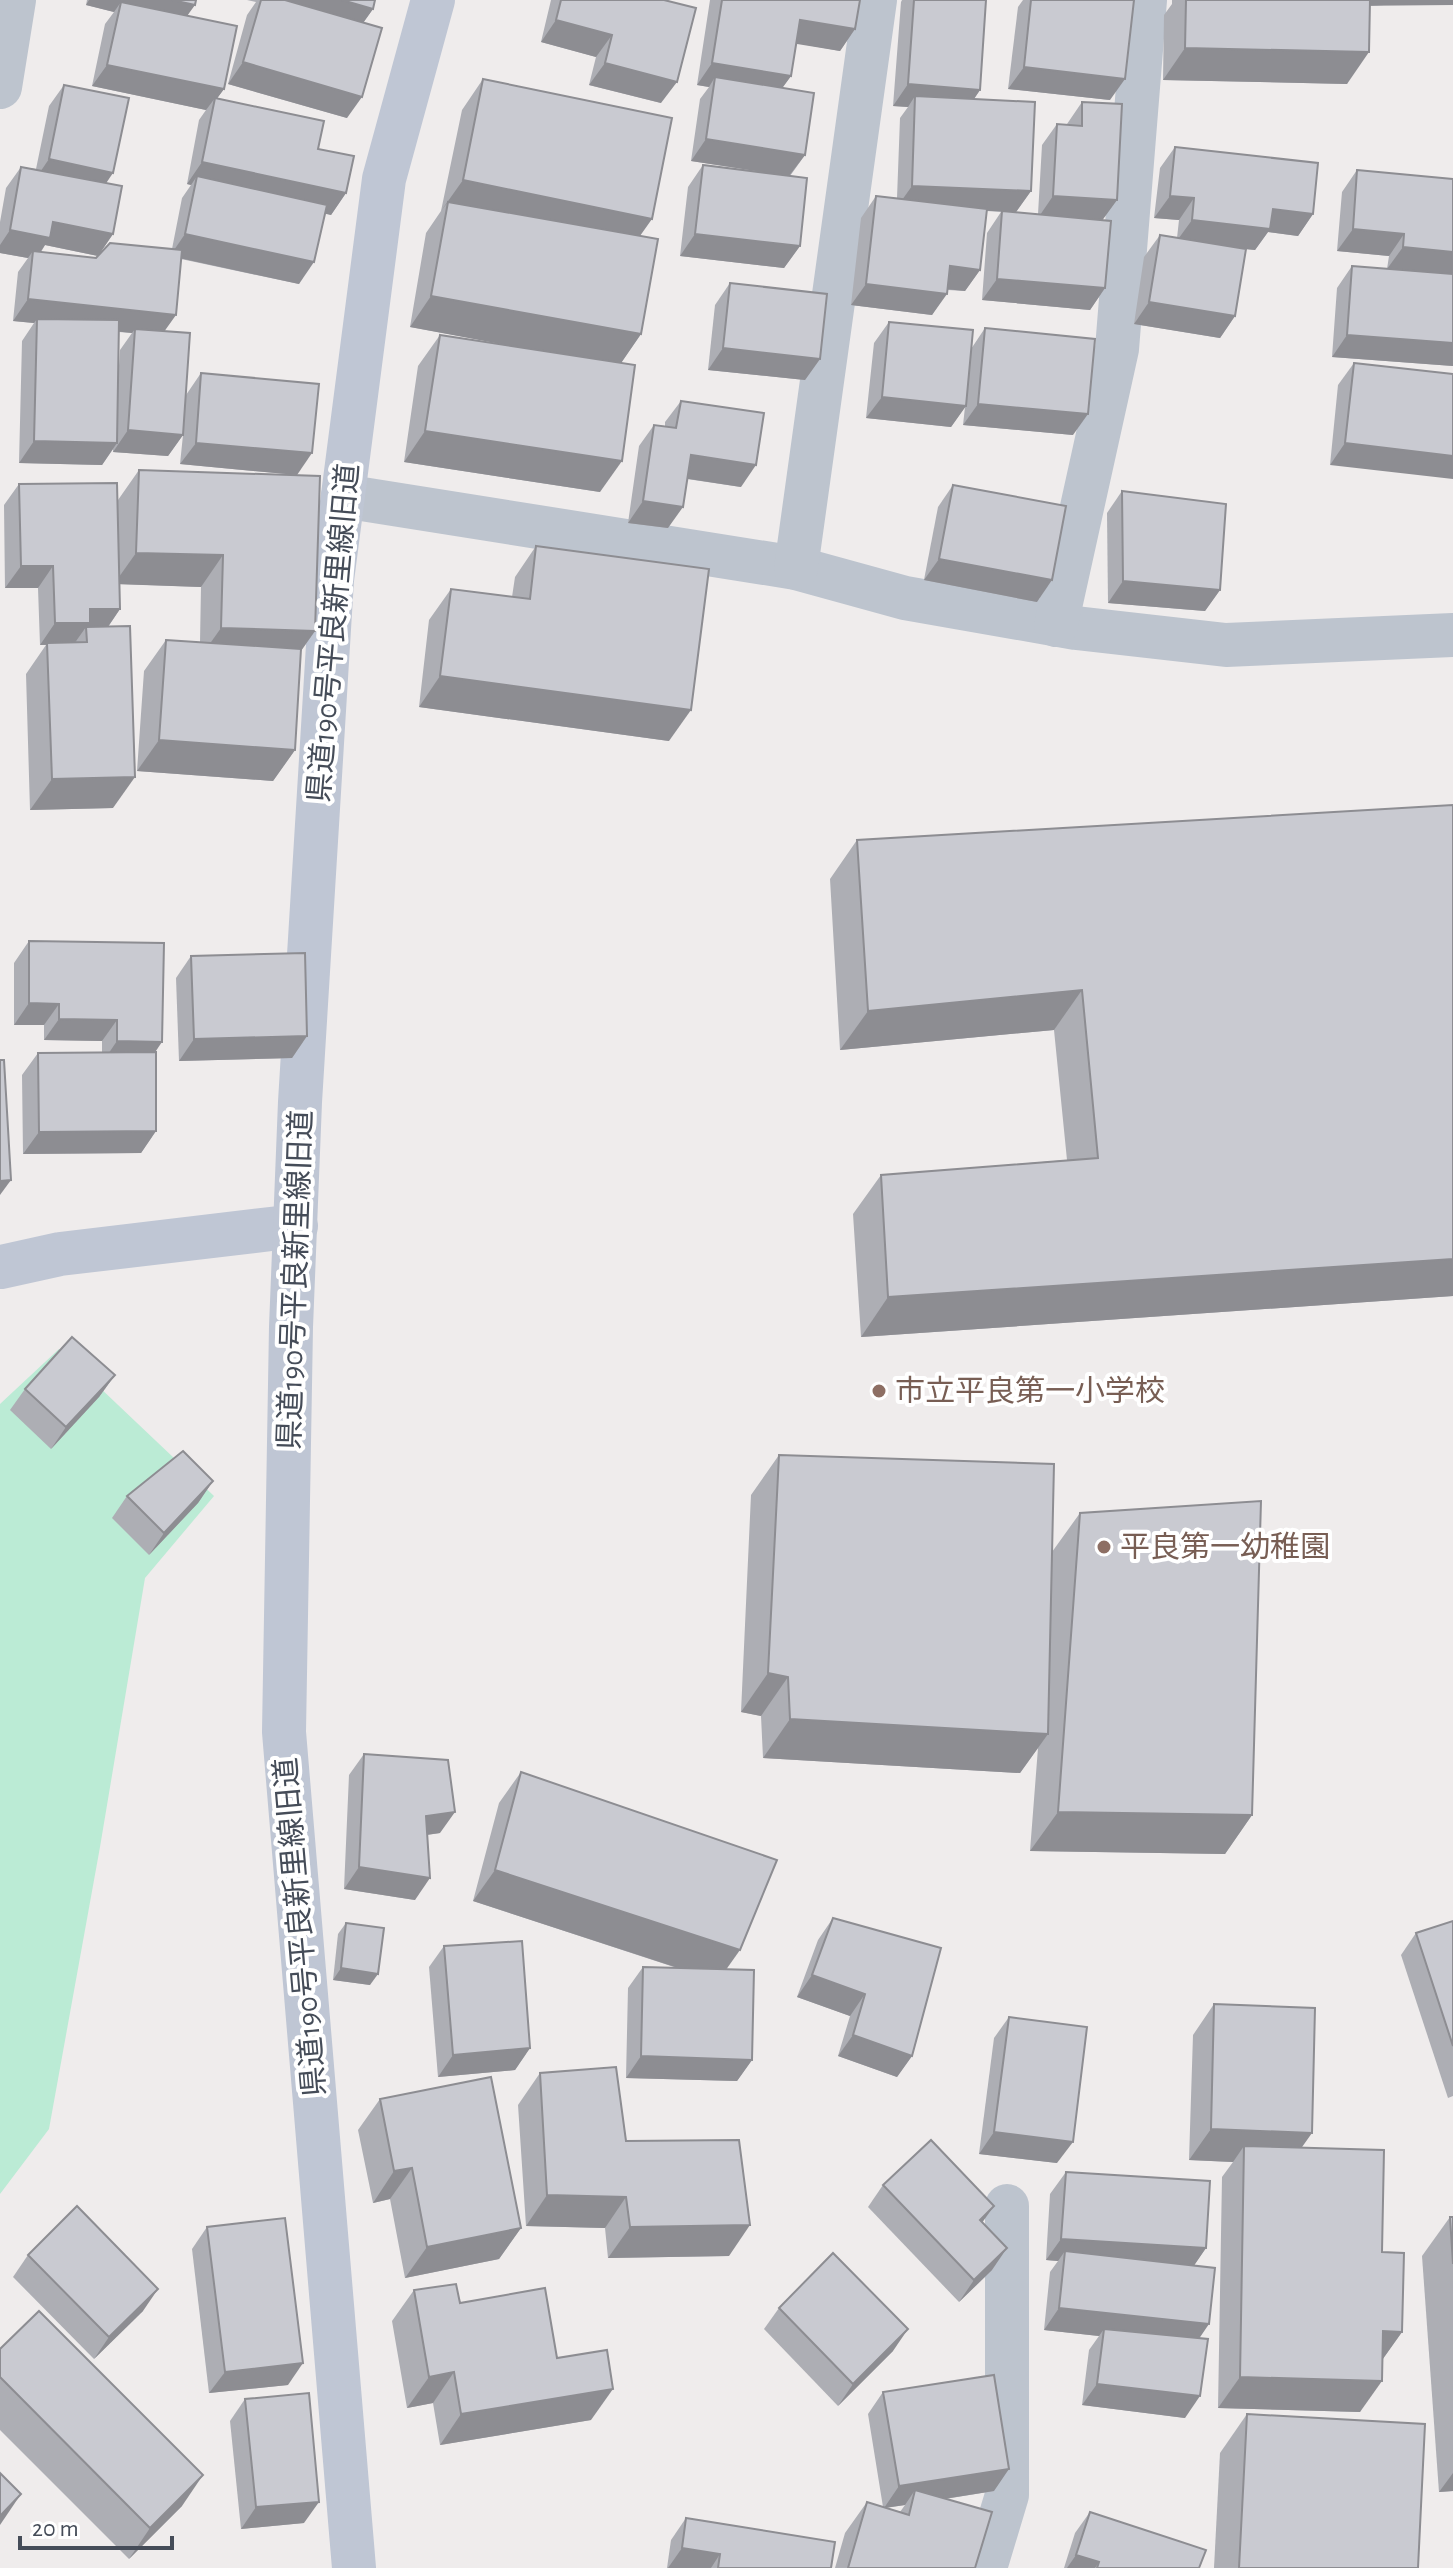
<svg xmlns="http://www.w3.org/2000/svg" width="1453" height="2568" font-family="'Alegreya Sans','Noto Sans JP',sans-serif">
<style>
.green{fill:#bbebd5}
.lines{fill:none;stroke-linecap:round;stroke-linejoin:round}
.street{stroke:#bdc4ce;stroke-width:44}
.secondary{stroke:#bfc6d4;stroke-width:44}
.wall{fill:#adaeb4;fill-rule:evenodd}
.shaded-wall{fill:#8d8d92}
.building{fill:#c9cad1;stroke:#8d8d92;stroke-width:2}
.education-dot{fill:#8d6e63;stroke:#fff;stroke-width:3}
.labels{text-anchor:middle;stroke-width:8;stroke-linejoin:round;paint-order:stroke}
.street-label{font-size:30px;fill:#454c58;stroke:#fff}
.education-label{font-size:30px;fill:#785e54;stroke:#fff;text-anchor:start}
</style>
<rect width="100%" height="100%" fill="#efecec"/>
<!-- green -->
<path class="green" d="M59,1349l155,147 -69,82 -45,269 -51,282 -49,65v-790z"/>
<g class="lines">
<!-- street -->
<g class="street">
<path d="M0,87l14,-87"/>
<path d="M343,496l453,72 109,30 171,30 150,17 227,-10"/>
<path d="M796,568l79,-568"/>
<path d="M1056,625l61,-276 28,-349"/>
<path d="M985,2568l22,-73v-289"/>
</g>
<!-- secondary -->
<g class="secondary">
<path d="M1,1267l59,-13 236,-28"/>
<path d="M354,2568l-70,-836 7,-405 9,-225 32,-522 52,-401 49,-179"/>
</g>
</g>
<!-- wall -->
<g class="wall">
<path d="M87,0h109l-9,16 37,73 -7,9 101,51 28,44 -15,22 -6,-2 -26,71 -118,-25 -17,72 22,64 15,-22 96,102 -117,-11 3,-29 -15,21 -55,-4v-3l-11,16 -83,-2 3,-122 12,-18 -21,-2 5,-49 10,-14 -28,-5v-31l6,-34 15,-21 15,2 13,-63 15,-21 42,98 7,51 -15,22 -53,-11 -4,7 55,6 76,-9 10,-51 9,-13 -4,-1 12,-64 7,-10 -114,-24 13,-62 9,-12 -28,-7zM119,332l13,1 -12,17 -2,31z"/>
<path d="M247,0h128l-2,9 -10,14 -16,95 -119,-34 19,-69 9,-13z"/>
<path d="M551,0h113l-3,103 -72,-18 7,-28 -55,-15z"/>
<path d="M710,0h150l-5,29 -15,22 -44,-8 -5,33 -9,12 23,67 -15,21 10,70 -16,22 -104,-12 8,-69 15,-22 60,7 -72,-11 9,-62 9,-12 -12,-2z"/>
<path d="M902,0h84l-6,90 -6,9 57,92 -15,21 22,2 4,-69 15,-21h10l15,-22 35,98 -15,20 3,68 -15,22 -108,-10 5,-67 14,-21 -14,-1 -7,59 -15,21 -17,-1 -16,25 -81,-10 10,-87 15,-22 21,2 3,-80 8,-11 -15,-1 8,-104z"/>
<path d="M1023,0h8l79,100 -102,-11 10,-82z"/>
<path d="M1172,0h281l-83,6 -23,78 -184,-4 1,-65 8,-11z"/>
<path d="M483,79l157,157 1,98 -20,29 -21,129 -196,-30 14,-96 22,-31 69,10 -99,-18 16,-94 15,-22 21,-101z"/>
<path d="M1175,147l138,67 -15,22 -30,-4 -13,18 -9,-1 -11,67 -15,22 -86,-14 10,-67 16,-22 17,3 2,-18 -25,-2 6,-50z"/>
<path d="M1357,170l96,9v187l-121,-9 5,-69 15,-22 35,3 2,-13 -52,-5 5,-59z"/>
<path d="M730,283l90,76 -15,21 -97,-10 7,-65z"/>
<path d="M889,322l82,27 14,-21 88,107 -110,-10 2,-18 -14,20 -85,-9 8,-75z"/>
<path d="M1354,363l99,11 -123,91 8,-80z"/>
<path d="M681,401l60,86 -54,-8 -19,49 -40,-5 11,-77 15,-21 11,1v-4z"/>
<path d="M139,470l176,161 -14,20 -6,99 -22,31 -136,-10 7,-100 22,-31 34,2 1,-55 -81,-3v25l-12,18 5,181 -83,2 -4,-136 20,-29h-6l-2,-57h-33l-1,-83 15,-21 99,16z"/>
<path d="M953,485l84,117 -113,-22 14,-73z"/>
<path d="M1122,491l98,99 -15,21 -97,-8 -1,-90z"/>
<path d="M536,546l133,195 -250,-34 10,-87 22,-31 61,8 3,-20z"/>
<path d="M1453,805v491l-592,41 -8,-123 28,-39 186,-15 -13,-130 -214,20 -10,-171 27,-39z"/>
<path d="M29,941l127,111v79l-15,22 -118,1 -1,-79 16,-22 64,-1v-11l-58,-1v-15h-30v-62z"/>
<path d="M191,956l116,80 -15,22 -113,3 -3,-83z"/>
<path d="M115,1375l-16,22 -48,52 -41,-39 15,-21z"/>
<path d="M779,1455l273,97 28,-39 172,302 -27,39 -195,-3 8,-103 -18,25 -257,-15 -2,-42 -20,-4 10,-217z"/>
<path d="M213,1481l-15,22 -49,52 -37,-37 15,-22z"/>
<path d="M364,1754l76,79 -13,2 -12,65 -71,-11 5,-114z"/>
<path d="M521,1772l205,197 26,91 -15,21 -111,-3 2,-90 15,-21 34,1 -204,-67 26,-98z"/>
<path d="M833,1918l79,138 -15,21 -59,-21 12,-40 -53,-19 21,-57z"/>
<path d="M1453,1921v175l-5,2 -47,-143 15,-22z"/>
<path d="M346,1923l24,62 -37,-5 5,-46z"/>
<path d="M444,1946l86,102 -15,22 -77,7 -9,-110z"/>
<path d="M1214,2004l87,144 81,104 20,80 -20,28 -22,52 -142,-4 4,-231 11,-15 -44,-2 4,-125z"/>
<path d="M1009,2017l48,146 -78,-9 15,-116z"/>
<path d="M540,2073l86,68 103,115 -121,2 -3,-30 -79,-2 -8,-121z"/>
<path d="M380,2099l141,129 -22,31 -94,19 -15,-79 -17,4 -15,-73z"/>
<path d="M1066,2172l140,76 -12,17 5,73 -14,80 -103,-13 7,-55 10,-14 -55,-6 6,-58 8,-11 -12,-1 4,-66z"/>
<path d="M883,2185l99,38 10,47 -33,32 -91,-95z"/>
<path d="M1450,2217h3v274l-14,1 -17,-236z"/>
<path d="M207,2227l81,158 -79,8 -17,-144z"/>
<path d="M28,2255l115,56 -49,48 -81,-82z"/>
<path d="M414,2290l46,13 97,55 34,62 -151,25 -7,-42 -26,5 -15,-87z"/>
<path d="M779,2308l114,43 -55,55 -74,-77z"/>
<path d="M0,2349l182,157 -53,53 -129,-129z"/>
<path d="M883,2392l111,99 -49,8 30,69h-140l10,-35 22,-31 16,5 -15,-93zM905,2505l-5,7 -15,-4z"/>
<path d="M245,2399l59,124 -63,6 -11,-108z"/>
<path d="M1247,2414l171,154h-204l6,-115z"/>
<path d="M1090,2512l109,56h-135l11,-35z"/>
<path d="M686,2518l145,50h-164l4,-28z"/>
</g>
<!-- shaded-wall -->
<g class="shaded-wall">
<path d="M89,0h83l23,5 -16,22 -58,-25 -7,10 -28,-7z"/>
<path d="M261,0h81l31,9 -15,21z"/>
<path d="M1348,0h105v5l-110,1z"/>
<path d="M556,20l56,15 -16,22 -55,-15z"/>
<path d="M800,20l55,9 -15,22 -55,-9z"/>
<path d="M1185,48l184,4 -22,32 -184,-4z"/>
<path d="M243,62l119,35 -15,21 -119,-34z"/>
<path d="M605,63l72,19 -16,21 -72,-18z"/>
<path d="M712,63l79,13 -16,22 -60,-21 -6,10 -12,-2z"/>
<path d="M107,65l117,24 -11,15 2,-6 -9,12 -114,-24z"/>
<path d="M1024,67l101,12 -15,21 -102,-11z"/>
<path d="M908,84l72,6 -15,22 -50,-16 -7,11 -15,-1z"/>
<path d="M706,139l99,16 -16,21 -98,-15z"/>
<path d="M49,159l64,14 -15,22 -64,-14z"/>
<path d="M202,162l144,31 -15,22 -136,-29 2,-10 -6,9 -4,-1z"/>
<path d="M463,180l189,39 -22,31 -182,-48 -7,9z"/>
<path d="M912,186l119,5 -15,21 -119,-5z"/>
<path d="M1053,196l64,4 -16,22 -63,-4z"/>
<path d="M1170,196l24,2 -15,22 -25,-2z"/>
<path d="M1273,209l40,5 -15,22 -30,-4 -13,18 -79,-8 16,-22z"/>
<path d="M53,222l60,12 -15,22 -53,-11 -10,15 -2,-9 -5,7 -28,-5v-8l10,-15z"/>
<path d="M1353,229l51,5 -15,22 -52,-5z"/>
<path d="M185,234l129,28 -15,22 -129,-28z"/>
<path d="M695,234l105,12 -16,22 -104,-12z"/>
<path d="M1403,247l50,5v23l-66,-6z"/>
<path d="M950,266l30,4 -15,21 -30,-3z"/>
<path d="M997,279l108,9 -15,22 -108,-10z"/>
<path d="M866,284l81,10 -15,21 -81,-10z"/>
<path d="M431,296l210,38 -22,32 -209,-39z"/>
<path d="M28,299l148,16 -15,21 -26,-7 -3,4 -95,-10v-4l-3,4 -21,-2z"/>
<path d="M1149,302l86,14 -15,22 -86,-14z"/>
<path d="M1347,335l106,8v23l-121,-9z"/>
<path d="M723,348l97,11 -15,21 -97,-10z"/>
<path d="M882,397l84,9 -15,21 -85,-9z"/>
<path d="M978,404l110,10 -15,21 -110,-10z"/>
<path d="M128,430l55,5 -15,21 -55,-4z"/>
<path d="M425,431l197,30 -22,31 -196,-30z"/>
<path d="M34,441l83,2 -15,22 -83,-2z"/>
<path d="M196,443l116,10 -15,22 -117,-11z"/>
<path d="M1345,443l108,13v23l-123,-14z"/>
<path d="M691,455l65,10 -15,22 -65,-10z"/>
<path d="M643,501l40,6 -15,21 -40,-5z"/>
<path d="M136,553l87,2 -22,32 -87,-3z"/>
<path d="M939,559l113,21 -15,22 -113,-22z"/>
<path d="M21,566h32l-15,22h-33z"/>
<path d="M1123,581l97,9 -15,21 -97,-8z"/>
<path d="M90,609h30l-15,22 -19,-4 -12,17 -34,1 15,-22z"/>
<path d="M221,628l94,3 -22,31 -94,-3z"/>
<path d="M440,676l251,34 -22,31 -250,-34z"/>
<path d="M159,740l136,10 -22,31 -136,-10z"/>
<path d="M135,777l-22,31 -83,2 22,-31z"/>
<path d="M1082,990l-28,40 -214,20 28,-39z"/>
<path d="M29,1003l30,1 -15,21h-30z"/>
<path d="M59,1019l58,1 -15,21 -58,-1z"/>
<path d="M307,1036l-15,22 -113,3 15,-22z"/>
<path d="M117,1041l45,1 -15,22 -45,-1z"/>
<path d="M156,1131l-15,22 -118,1 16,-22z"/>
<path d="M11,1180l-11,15v-14z"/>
<path d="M1453,1259v37l-592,41 27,-40z"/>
<path d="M115,1375l-16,22 -48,52 15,-22z"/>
<path d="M213,1481l-15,22 -49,52 15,-22z"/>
<path d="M768,1673l20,4 -27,39 -20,-4z"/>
<path d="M790,1719l258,15 -28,39 -257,-15z"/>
<path d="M455,1812l-15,21 -29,4 15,-21z"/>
<path d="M1058,1812l194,3 -27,39 -195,-3z"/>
<path d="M359,1867l71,11 -15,22 -71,-11z"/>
<path d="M495,1870l245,80 -22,31 -245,-80z"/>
<path d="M341,1968l37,6 -8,11 -37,-5z"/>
<path d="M812,1975l53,19 -15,22 -53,-19z"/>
<path d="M853,2035l59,21 -15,21 -59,-21z"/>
<path d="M530,2048l-15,22 -77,7 15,-22z"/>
<path d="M641,2056l111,4 -15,21 -111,-3z"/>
<path d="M1211,2129l101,4 -22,31 -46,-18 -11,16 -44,-2z"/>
<path d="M994,2132l79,10 -16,21 -78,-9z"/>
<path d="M412,2168l-22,31 -17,4 21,-32z"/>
<path d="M547,2195l79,2 -21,31 -79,-2z"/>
<path d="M994,2206l-15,21 1,-7z"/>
<path d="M750,2225l-21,31 -121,2 22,-31z"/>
<path d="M521,2228l-22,31 -94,19 22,-31z"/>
<path d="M1061,2239l145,9 -15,22 -126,-19 -7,10 -12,-1z"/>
<path d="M1007,2248l-15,22 -33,32 15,-22z"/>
<path d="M158,2289l-15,22 -49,48 15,-22z"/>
<path d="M1059,2308l150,16 -15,22 -90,-17 -5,7 -55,-6z"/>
<path d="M908,2329l-15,22 -55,55 15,-22z"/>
<path d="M1383,2331l19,1 -22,31z"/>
<path d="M303,2363l-15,22 -79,8 16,-21z"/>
<path d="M454,2372l-21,31 -26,5 22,-31z"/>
<path d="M1240,2377l142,4 -22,31 -142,-4z"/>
<path d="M1097,2384l103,12 -15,22 -103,-13z"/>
<path d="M613,2389l-22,31 -151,25 21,-31z"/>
<path d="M1009,2469l-15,22 -82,13 3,-14 -10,15 -21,3 15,-22z"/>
<path d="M1453,2473v18l-14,1z"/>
<path d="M203,2475l-21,31 -53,53 21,-31z"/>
<path d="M21,2494l-21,31v-9z"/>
<path d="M319,2502l-15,21 -63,6 15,-22z"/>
<path d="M682,2548l38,6 -9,14h-43z"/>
<path d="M1076,2555l23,7 -4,6h-28z"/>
</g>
<!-- building -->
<g class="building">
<path d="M172,0h24l-1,5z"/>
<path d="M261,0h24l97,28 -20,69 -119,-35z"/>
<path d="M342,0h33l-2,9z"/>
<path d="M561,0h103l32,8 -19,74 -72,-19 7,-28 -56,-15z"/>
<path d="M722,0h138l-5,29 -55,-9 -9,56 -79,-13z"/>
<path d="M914,0h72l-6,90 -72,-6z"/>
<path d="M1031,0h103l-9,79 -101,-12z"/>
<path d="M1186,0h184l-1,52 -184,-4z"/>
<path d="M121,2l116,24 -13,63 -117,-24z"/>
<path d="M715,77l99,16 -9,62 -99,-16z"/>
<path d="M483,79l189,39 -20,101 -189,-39z"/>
<path d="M64,85l65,13 -16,75 -64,-14z"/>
<path d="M915,96l120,6 -4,89 -119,-5z"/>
<path d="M215,98l109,23 -6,28 36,7 -8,37 -144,-31z"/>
<path d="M1082,102l40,2 -5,96 -64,-4 4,-72 25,2z"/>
<path d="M1175,147l143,16 -5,51 -40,-5 -3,20 -78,-9 2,-22 -24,-2z"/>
<path d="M703,165l104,13 -7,68 -105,-12z"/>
<path d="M21,167l101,19 -9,48 -60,-12 -3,16 -40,-8z"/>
<path d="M1357,170l96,9v73l-50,-5 1,-13 -51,-5z"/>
<path d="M197,176l130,29 -13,57 -129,-28z"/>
<path d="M876,196l111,13 -7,61 -30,-4 -3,28 -81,-10z"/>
<path d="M448,202l210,37 -17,95 -210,-38z"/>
<path d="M1002,211l109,10 -6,67 -108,-9z"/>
<path d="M1160,235l86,14 -11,67 -86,-14z"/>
<path d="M110,243l72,7 -6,65 -148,-16 5,-48 63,7z"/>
<path d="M1352,266l101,8v69l-106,-8z"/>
<path d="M730,283l97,11 -7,65 -97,-11z"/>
<path d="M37,319l82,1 -2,123 -83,-2z"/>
<path d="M889,322l84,8 -7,76 -84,-9z"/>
<path d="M985,328l110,11 -7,75 -110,-10z"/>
<path d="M135,329l55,4 -7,102 -55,-5z"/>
<path d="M440,335l195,30 -13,96 -197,-30z"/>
<path d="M1354,363l99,11v82l-108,-13z"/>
<path d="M201,373l118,11 -7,69 -116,-10z"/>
<path d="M681,401l83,12 -8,52 -65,-10 -8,52 -40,-6 11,-76 22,3z"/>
<path d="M139,470l181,6 -5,155 -94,-3 2,-73 -87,-2z"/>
<path d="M117,483l3,126h-30v14h-35l-2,-57h-32l-2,-82z"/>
<path d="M953,485l113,21 -14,74 -113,-21z"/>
<path d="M1122,491l104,13 -6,86 -97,-9z"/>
<path d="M536,546l173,23 -18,141 -251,-34 11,-87 79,10z"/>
<path d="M130,626l5,151 -83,2 -5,-136 40,-1 -1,-15z"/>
<path d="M166,640l135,9 -6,101 -136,-10z"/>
<path d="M1453,805v454l-565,38 -7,-122 217,-17 -16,-168 -214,21 -11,-171z"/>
<path d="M29,941l135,2 -2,99 -45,-1v-21l-58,-1v-15l-30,-1z"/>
<path d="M305,953l2,83 -113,3 -3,-83z"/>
<path d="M156,1052v79l-117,1 -1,-79z"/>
<path d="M0,1060h4l7,120 -11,1z"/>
<path d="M72,1337l43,38 -49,52 -41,-38z"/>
<path d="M183,1451l30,30 -49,52 -37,-37z"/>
<path d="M779,1455l275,9 -6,270 -258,-15 -2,-42 -20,-4z"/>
<path d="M1261,1501l-9,314 -194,-3 22,-299z"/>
<path d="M364,1754l84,6 7,52 -29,4 4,62 -71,-11z"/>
<path d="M521,1772l256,88 -37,90 -245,-80z"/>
<path d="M833,1918l108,30 -29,108 -59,-21 12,-41 -53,-19z"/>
<path d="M1453,1921v125l-37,-113z"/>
<path d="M346,1923l38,5 -6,46 -37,-6z"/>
<path d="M522,1941l8,107 -77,7 -9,-109z"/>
<path d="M643,1967l111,3 -2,90 -111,-4z"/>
<path d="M1214,2004l101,4 -3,125 -101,-4z"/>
<path d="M1009,2017l78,10 -14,115 -79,-10z"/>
<path d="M616,2067l10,74 113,-1 11,85 -120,2 -4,-30 -79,-2 -7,-122z"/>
<path d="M491,2077l30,151 -94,19 -15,-79 -18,3 -14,-72z"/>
<path d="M931,2140l63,66 -14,14 27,28 -33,32 -91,-95z"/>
<path d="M1244,2146l140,4 -2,102 22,1 -2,79 -19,-1 -1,50 -142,-4z"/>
<path d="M1066,2172l144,9 -4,67 -145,-9z"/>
<path d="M77,2206l81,83 -49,48 -81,-82z"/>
<path d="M1450,2217h3v47z"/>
<path d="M285,2218l18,145 -78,9 -18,-145z"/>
<path d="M1065,2251l150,17 -6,56 -150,-16z"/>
<path d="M833,2253l75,76 -55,55 -74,-76z"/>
<path d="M456,2284l4,19 85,-15 12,70 50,-8 6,39 -152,25 -7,-42 -25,5 -15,-87z"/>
<path d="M39,2311l164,164 -53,53 -150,-151v-28z"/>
<path d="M1104,2329l104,10 -8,57 -103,-12z"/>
<path d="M994,2375l15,94 -110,17 -16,-94z"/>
<path d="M309,2393l10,109 -63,5 -11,-108z"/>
<path d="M1247,2414l178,10 -7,144h-179z"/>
<path d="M0,2473l21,21 -21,22z"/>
<path d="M915,2490l77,22 -17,56h-127l19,-66 42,13z"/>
<path d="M1090,2512l116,38 -7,18h-102l2,-6 -23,-7z"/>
<path d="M686,2518l149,24 -4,26h-113l2,-14 -38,-6z"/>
</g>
<!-- markers -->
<g class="education-dot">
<circle cx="879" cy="1391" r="8"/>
<circle cx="1104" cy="1547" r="8"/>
</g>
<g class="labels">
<!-- street labels -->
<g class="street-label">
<text transform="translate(333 633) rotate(-85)" y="10">県道190号平良新里線旧道</text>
<text transform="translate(295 1280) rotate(-88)" y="10">県道190号平良新里線旧道</text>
<text transform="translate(300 1927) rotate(-95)" y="10">県道190号平良新里線旧道</text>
</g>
<!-- education labels -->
<g class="education-label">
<text x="895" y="1401">市立平良第一小学校</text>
<text x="1120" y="1557">平良第一幼稚園</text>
</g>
</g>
<!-- scale -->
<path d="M20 2536v12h152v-12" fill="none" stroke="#454c58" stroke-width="4"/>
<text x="32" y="2536" font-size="24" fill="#454c58" stroke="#ffffff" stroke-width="6" paint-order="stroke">20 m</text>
</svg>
